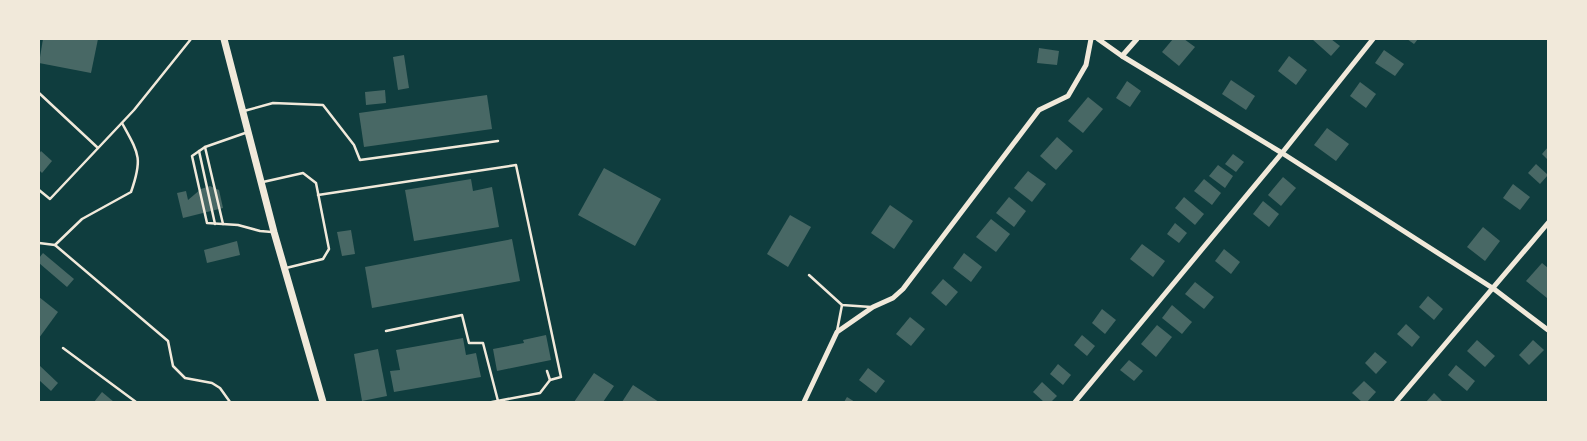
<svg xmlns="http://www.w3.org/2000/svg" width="1587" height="441" font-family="Inter,sans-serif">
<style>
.building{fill:#486865}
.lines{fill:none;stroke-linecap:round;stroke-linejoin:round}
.service{stroke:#f1e9da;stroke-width:2.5}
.minor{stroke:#f1e9da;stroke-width:5}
.secondary{stroke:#f1e9da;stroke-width:7}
</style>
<rect width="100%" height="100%" fill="#0f3d3e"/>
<!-- building -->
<g class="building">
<path d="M43,39h55l-7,34 -52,-10z"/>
<path d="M1173,39h11l11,8 -16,19 -17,-14z"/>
<path d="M1312,39h19l9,7 -9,10z"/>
<path d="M1407,39h11l-4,5z"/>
<path d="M1039,48l20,3 -2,14 -20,-2z"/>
<path d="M1384,50l20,14 -9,12 -20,-13z"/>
<path d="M404,55l5,33 -11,2 -5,-33z"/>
<path d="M1289,56l18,14 -11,15 -18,-14z"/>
<path d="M1231,80l24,16 -9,14 -24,-16z"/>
<path d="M1127,81l14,10 -11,16 -14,-9z"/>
<path d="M1360,82l16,12 -10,14 -16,-12z"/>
<path d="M385,90l1,13 -20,2 -1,-13z"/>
<path d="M487,95l5,34 -128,18 -5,-34z"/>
<path d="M1088,97l15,12 -20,24 -15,-12z"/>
<path d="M1327,128l22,16 -13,17 -22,-16z"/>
<path d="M1057,137l16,14 -17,19 -16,-14z"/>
<path d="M1548,147v13l-6,-6z"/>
<path d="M41,151l11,10 -10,12 -3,-3v-16z"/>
<path d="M1233,154l11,8 -8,10 -11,-8z"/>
<path d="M1536,164l12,11 -8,9 -12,-11z"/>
<path d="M1218,165l15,11 -8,12 -16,-12z"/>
<path d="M604,168l57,31 -26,47 -57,-31z"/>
<path d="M1028,171l18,13 -14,18 -18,-14z"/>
<path d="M1283,177l13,11 -15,18 -13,-11z"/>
<path d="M471,179l2,12 19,-4 7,40 -85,14 -9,-51z"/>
<path d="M1204,179l17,14 -9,12 -18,-14z"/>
<path d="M1513,184l17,13 -10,13 -17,-12z"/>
<path d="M210,186l9,4 4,18 -40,10 -6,-25 9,-2 2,9 13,-11z"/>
<path d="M1009,197l17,14 -12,16 -18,-14z"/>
<path d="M1184,197l20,17 -9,11 -20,-17z"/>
<path d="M1263,201l16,13 -10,13 -16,-13z"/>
<path d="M890,205l23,16 -19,28 -23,-16z"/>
<path d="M790,215l21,12 -23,40 -21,-13z"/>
<path d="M991,219l19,15 -14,18 -20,-15z"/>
<path d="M1175,223l12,10 -8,10 -12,-9z"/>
<path d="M1483,227l17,14 -15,20 -18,-14z"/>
<path d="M351,230l4,24 -13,2 -5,-24z"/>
<path d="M512,239l8,42 -148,27 -7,-41z"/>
<path d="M237,241l3,14 -33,8 -3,-13z"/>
<path d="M1142,244l23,17 -12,16 -23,-18z"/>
<path d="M1224,249l16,13 -9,12 -16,-13z"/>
<path d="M43,253l31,26 -7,8 -28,-24v-5z"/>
<path d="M964,253l18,14 -11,15 -18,-14z"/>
<path d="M1542,263l6,5 -1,30 -21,-17z"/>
<path d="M943,279l15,13 -12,14 -15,-13z"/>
<path d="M1195,282l19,15 -10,12 -19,-15z"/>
<path d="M1428,296l15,13 -9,11 -15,-13z"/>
<path d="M39,297l19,15 -19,26z"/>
<path d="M1172,305l20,17 -10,12 -20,-16z"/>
<path d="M1102,309l14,11 -11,14 -13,-11z"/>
<path d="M910,317l15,12 -14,17 -15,-12z"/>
<path d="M1406,324l14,13 -8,10 -15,-13z"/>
<path d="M1157,325l15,12 -16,20 -15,-13z"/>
<path d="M546,335l5,25 -54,11 -4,-22 31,-6 -1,-3z"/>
<path d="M1082,335l13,11 -8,10 -13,-11z"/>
<path d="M463,338l3,17 10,-2 5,24 -87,15 -4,-21 10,-1 -4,-20z"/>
<path d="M1477,340l18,16 -10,11 -18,-16z"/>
<path d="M1533,340l11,10 -15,15 -10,-10z"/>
<path d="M378,349l9,47 -25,5 -8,-47z"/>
<path d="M1375,352l12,10 -11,12 -11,-11z"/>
<path d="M1129,360l14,11 -9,10 -14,-11z"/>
<path d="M1058,364l13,11 -8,10 -13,-11z"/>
<path d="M39,365l19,18 -7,8 -12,-11z"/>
<path d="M1456,365l19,16 -8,10 -19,-16z"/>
<path d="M868,368l17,13 -9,12 -17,-13z"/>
<path d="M594,373l20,13 -11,16h-29z"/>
<path d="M1364,381l12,11 -9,10h-5l-10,-9z"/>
<path d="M1042,382l15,14 -6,6h-7l-11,-10z"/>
<path d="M633,385l26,17h-37z"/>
<path d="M102,392l12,10h-20z"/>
<path d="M1434,393l9,9h-17z"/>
<path d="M847,397l8,5h-11z"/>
</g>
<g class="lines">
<!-- service -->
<g class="service">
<path d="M39,93l59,55"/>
<path d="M244,111l29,-8 50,2 31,40 6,15 138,-19"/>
<path d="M248,132l-43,15 -13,9 15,67 31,2 22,6 12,1"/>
<path d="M205,147l18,77"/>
<path d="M199,151l16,73"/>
<path d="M263,182l40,-9 13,10 13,66 -6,10 -37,9"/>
<path d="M39,190l11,9 84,-89 57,-71"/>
<path d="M318,195l198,-30 45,212 -11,3"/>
<path d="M39,243l16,2 27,-26 49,-27c12,-34 8,-38 -9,-69"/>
<path d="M55,245l113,96 5,25 12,12 27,5 8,5 10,14"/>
<path d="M809,275l33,30 29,2"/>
<path d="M386,331l76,-16 7,28h14l15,58"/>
<path d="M837,331l5,-26"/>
<path d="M63,348l73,54"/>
<path d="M492,402l48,-9 10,-13 -3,-9"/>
</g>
<!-- minor -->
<g class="minor">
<path d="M1098,39l24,17 160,97 212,136 54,41"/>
<path d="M1122,56l15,-17"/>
<path d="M804,402l33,-70 36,-25 20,-9 10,-9 136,-179 29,-14 18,-31 5,-26"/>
<path d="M1075,402l207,-249 91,-114"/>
<path d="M1396,402l152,-179"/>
</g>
<!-- secondary -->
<path class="secondary" d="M224,39l50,193 49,170"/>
</g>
<!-- border -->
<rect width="1587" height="441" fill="none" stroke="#f1e9da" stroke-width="80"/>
</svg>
